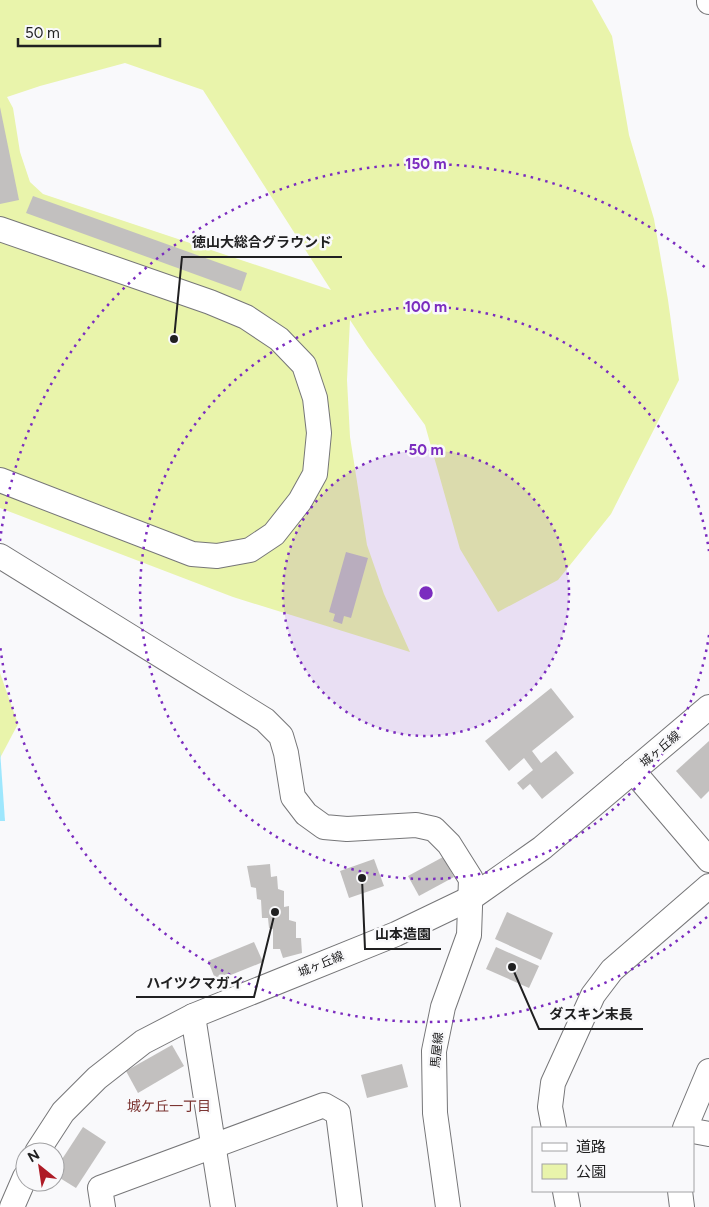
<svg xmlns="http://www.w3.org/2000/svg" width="709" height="1207" font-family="Figtree,'Noto Sans JP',sans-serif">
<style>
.green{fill:#e9f4ab;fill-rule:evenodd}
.water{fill:#9ee7fd}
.building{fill:#c2c0bf}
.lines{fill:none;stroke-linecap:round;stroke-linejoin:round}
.minor-casing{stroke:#767678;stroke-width:26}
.minor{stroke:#fff;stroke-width:24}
.ring{fill:none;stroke:#7b2cbf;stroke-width:2.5;stroke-dasharray:2.5 5}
.labels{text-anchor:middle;stroke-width:5;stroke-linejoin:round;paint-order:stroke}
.street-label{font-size:12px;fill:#202021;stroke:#f9f9fb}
.neighbourhood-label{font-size:14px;fill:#7c3532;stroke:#f9f9fb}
.centre{fill:#7b2cbf;stroke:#f9f9fb;stroke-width:2.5}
.ring-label{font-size:15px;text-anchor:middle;font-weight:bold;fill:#7b2cbf;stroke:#f9f9fb;stroke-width:5;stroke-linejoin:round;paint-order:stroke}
.leader{fill:none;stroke:#202021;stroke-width:2}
.callout-dot{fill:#202021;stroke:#f9f9fb;stroke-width:2}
.callout-label{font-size:14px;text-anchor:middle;font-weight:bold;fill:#202021;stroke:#f9f9fb;stroke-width:5;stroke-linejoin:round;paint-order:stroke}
</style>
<rect width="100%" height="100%" fill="#f9f9fb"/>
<!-- green -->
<g class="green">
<path d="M0,0h592l20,36 17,99 25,84 14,81 11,80 -68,134 -53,66 -60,32 -38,-63 -35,-124 -58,-79 -17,-26 -3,60 3,57 17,108 17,49 26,58 -177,-55 -233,-89zM125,63l78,27 128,200 -288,-96 -13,-12 -10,-30 -7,-44 -6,-11 33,-11z"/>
<path d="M0,673l18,51 -18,34z"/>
</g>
<!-- water -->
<path class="water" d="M0,750l5,71h-5z"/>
<!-- building -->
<g class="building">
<path d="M0,107l19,93 -19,4z"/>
<path d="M33,196l214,77 -6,18 -215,-78z"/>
<path d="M346,552l22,6 -17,60 -7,-2 -2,8 -9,-3 2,-7 -6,-2z"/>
<path d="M551,688l23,29 -42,34 9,12 15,-12 18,22 -32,26 -12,-15 -7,6 -6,-7 16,-13 -9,-12 -15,13 -24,-30z"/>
<path d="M709,741v50l-8,8 -25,-28z"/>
<path d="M443,857l11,20 -35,19 -11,-20z"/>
<path d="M374,859l10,27 -35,12 -9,-27z"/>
<path d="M270,864l1,13 6,-1 1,13 6,2v16l5,-1v14l7,2v16h5l1,15 -19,5 -3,-9h-7v-20l-4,-1 -1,-10h-6l-1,-18 -4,-1 -1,-11 -5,-1 -4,-21z"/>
<path d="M507,912l46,21 -12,27 -46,-21z"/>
<path d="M254,942l9,20 -47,19 -8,-20z"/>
<path d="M496,947l43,19 -10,22 -43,-19z"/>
<path d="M172,1045l12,21 -46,27 -12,-22z"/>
<path d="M402,1064l6,23 -41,11 -6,-23z"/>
<path d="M83,1127l23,15 -30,46 -21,-13v-5z"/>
</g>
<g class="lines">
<!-- minor casing -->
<g class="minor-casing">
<g id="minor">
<path d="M709,0v2"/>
<path d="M0,229l210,73 36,15 33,22 25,26 11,33 4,35 -4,41 -15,27 -26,33 -24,16 -33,6 -25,-2 -192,-74"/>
<path d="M0,556l265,164 16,16 5,17 7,44 13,17 18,13 23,2 69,-4 18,4 15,15 22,35 -2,56 -26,72 -9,44 1,62 13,94"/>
<path d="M633,771l76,89"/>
<path d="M193,1016l30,191"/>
<path d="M554,1128l-4,-21 3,-24 40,-88 19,-25 97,-84"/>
<path d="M685,1128l24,-57"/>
<path d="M693,1131l16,3"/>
<path d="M37,1152l26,-40 34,-34 46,-36 50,-26 203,-82 75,-36 71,-50 167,-141"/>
<path d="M565,1191l3,16"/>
<path d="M680,1191l2,16"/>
<path d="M12,1207l13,-30"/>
<path d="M103,1207l-3,-19 224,-83 14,8 12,94"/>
</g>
</g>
<!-- minor -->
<use href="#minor" class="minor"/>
</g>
<!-- distance rings -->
<circle cx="426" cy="593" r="143" fill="#7b2cbf" fill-opacity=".12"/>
<g class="ring">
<circle cx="426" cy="593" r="143"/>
<path d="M709 635A286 286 0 1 1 709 551"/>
<path d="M707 917A429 429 0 0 1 0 645M0 541A429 429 0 0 1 707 269"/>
</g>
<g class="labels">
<!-- street labels -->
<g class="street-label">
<text transform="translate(660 749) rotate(-40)" y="4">城ヶ丘線</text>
<text transform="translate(321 964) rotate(-22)" y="4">城ヶ丘線</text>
<text transform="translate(437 1050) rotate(-84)" y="4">馬屋線</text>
</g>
<!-- neighbourhood labels -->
<g class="neighbourhood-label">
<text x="169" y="1111">城ケ丘一丁目</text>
</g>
</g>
<circle cx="426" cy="593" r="8" class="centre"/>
<g class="ring-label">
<text x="426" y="169">150 m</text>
<text x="426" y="312">100 m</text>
<text x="426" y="455">50 m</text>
</g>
<!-- callouts -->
<path class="leader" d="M174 339L182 257H342M362 878L365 949H441M275 912L254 997H136M512 967L539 1029H643"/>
<g class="callout-dot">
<circle cx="174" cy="339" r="5"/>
<circle cx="362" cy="878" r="5"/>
<circle cx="275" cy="912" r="5"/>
<circle cx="512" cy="967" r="5"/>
</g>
<g class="callout-label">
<text x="262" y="247">徳山大総合グラウンド</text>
<text x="403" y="939">山本造園</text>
<text x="195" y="988">ハイツクマガイ</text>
<text x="591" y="1019">ダスキン末長</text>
</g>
<!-- legend -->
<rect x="532" y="1127" width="162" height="65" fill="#f9f9fb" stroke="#a2a2a4"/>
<rect x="542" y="1143" width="25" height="8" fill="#ffffff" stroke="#a2a2a4"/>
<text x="576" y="1152" font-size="15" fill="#202021">道路</text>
<rect x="542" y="1164" width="25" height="15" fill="#e9f4ab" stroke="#a2a2a4"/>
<text x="576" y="1177" font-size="15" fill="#202021">公園</text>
<!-- north arrow -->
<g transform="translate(40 1167) rotate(330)"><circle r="24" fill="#f9f9fb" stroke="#a2a2a4"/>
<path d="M0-4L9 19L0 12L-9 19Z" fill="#ae1b26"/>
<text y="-8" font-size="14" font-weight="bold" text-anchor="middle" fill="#202021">N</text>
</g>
<!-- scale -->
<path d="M18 38v8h142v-8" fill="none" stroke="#202021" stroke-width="2.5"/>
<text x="25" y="38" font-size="15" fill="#202021" stroke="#f9f9fb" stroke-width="4" paint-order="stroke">50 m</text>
</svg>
